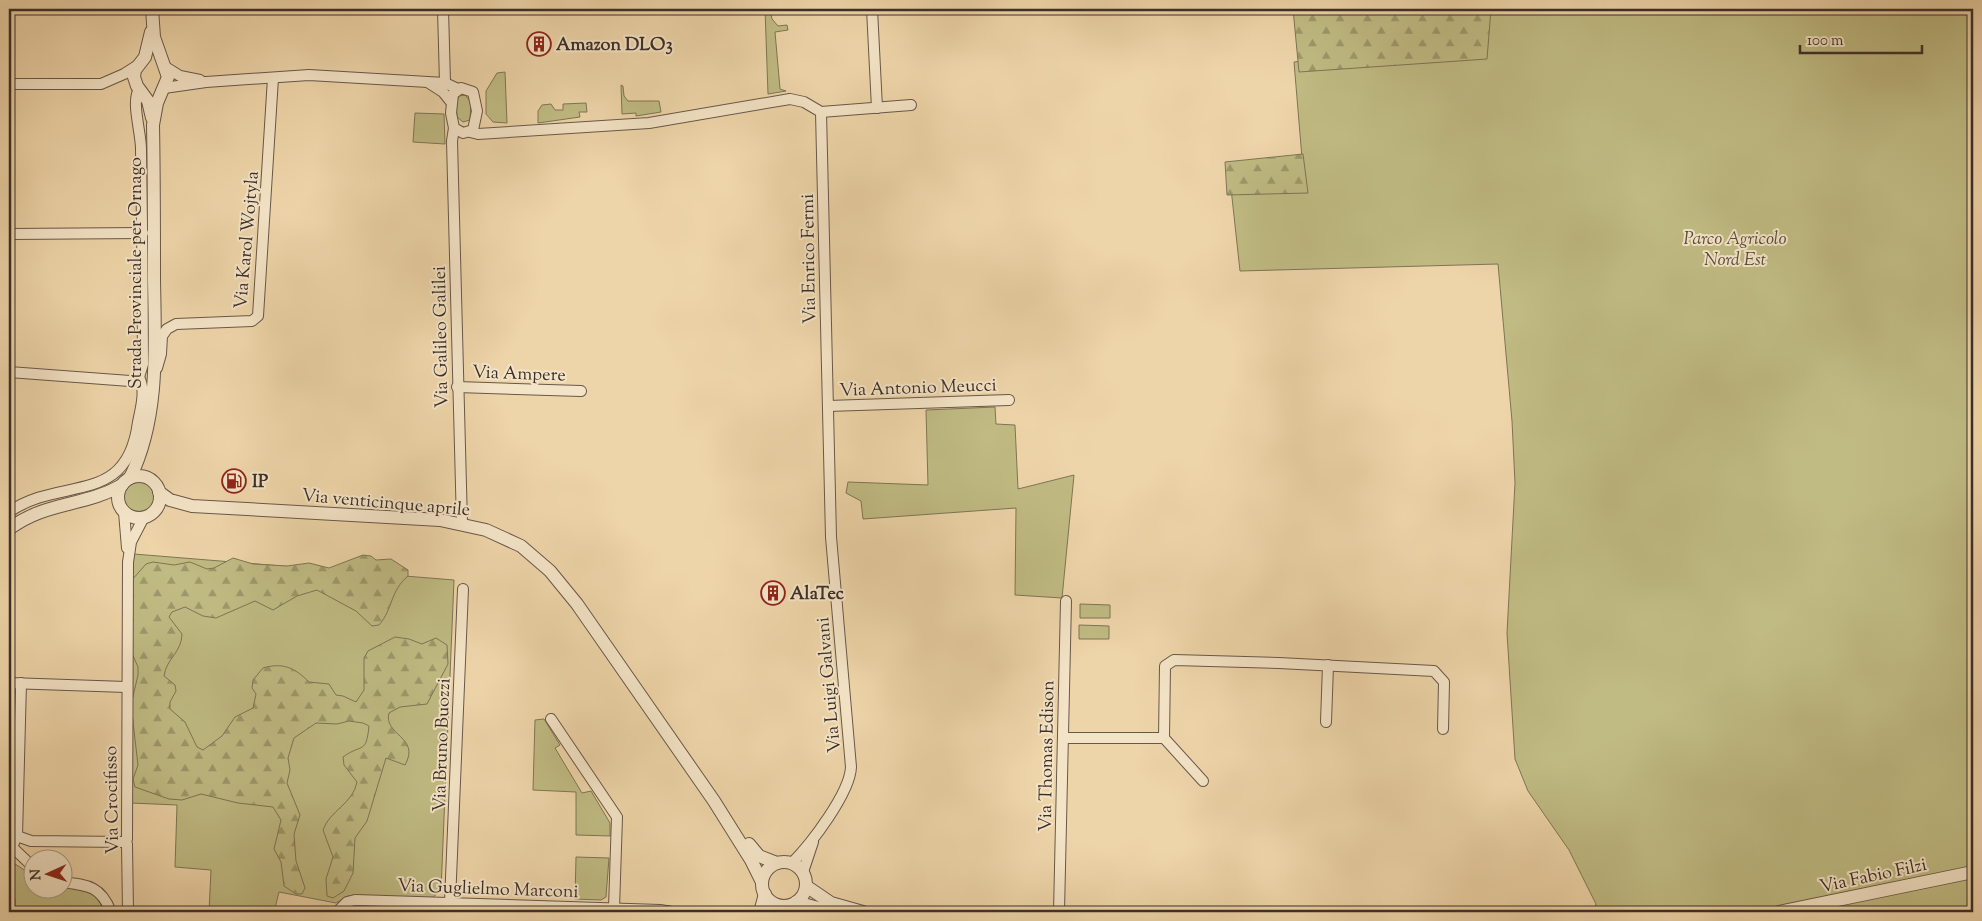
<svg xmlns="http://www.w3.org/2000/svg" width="1982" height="921" font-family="'Sorts Mill Goudy',serif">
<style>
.green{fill:#c0bb83;stroke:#7e7556}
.forest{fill:url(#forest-firs);stroke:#7e7556}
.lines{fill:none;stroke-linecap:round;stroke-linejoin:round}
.minor-casing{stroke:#685849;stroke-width:12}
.tertiary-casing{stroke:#685849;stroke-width:14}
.minor{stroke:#f4e4c7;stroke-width:10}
.tertiary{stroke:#f4e4c7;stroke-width:12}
.labels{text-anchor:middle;stroke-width:4;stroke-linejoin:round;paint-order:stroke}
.poi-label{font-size:18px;font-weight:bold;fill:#3c2f29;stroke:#f4e4c7;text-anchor:start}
.park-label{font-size:18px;font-style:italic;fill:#564b3b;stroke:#f4e4c7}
.street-label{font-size:18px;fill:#3c2f29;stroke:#f4e4c7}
</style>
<defs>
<pattern id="forest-firs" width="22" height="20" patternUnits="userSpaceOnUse" patternTransform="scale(1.25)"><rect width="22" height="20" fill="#c0bb83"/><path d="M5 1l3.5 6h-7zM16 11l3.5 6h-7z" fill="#9d986b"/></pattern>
</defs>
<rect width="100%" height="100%" fill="#eed5a9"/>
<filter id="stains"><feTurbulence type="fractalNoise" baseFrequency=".004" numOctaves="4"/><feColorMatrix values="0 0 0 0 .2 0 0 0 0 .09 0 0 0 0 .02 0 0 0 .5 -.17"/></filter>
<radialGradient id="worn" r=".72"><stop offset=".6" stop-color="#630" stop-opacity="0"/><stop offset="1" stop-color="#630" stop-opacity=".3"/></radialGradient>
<!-- green -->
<g class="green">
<path d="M765,9h5l2,10 6,7 9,-1 1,5 -13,2 5,57 6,2 -18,3z"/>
<path d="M1396,9h577v903h-380l3,-8 -27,-54 -41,-59 -13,-32 -8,-126 8,-150 -3,-62 -14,-157 -258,7 -10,-92 72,-21 -8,-96 102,-11z"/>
<path d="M505,72l2,51 -14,-1 -7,-8v-23l11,-18z"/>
<path d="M621,85l2,1 1,10 4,5h31l2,11 -25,4v-3l-14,1z"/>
<path d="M465,95l6,7 -1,18 -7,2 -6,-5 -1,-15 3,-6z"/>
<path d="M586,103l1,9h-8l1,5 -42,6v-12l4,-6 9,-1 4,6h8v-6z"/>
<path d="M415,113l29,1 1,30 -32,-2z"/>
<path d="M995,407l1,17 19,1 3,64 56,-14 -12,123 -47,-3 1,-87 -153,11 -2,-18 -15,-8 2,-11 80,3 -2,-75z"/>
<circle cx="140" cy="498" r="16"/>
<path d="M134,554l320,26 -13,310 -10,9 -83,-3 -12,7 -57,-11 -5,20h-65l2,-42 -36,-3 2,-62 -46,-2v-228z"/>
<path d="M1080,604l30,1v13h-30z"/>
<path d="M1079,625l30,1v13h-30z"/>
<path d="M544,719l16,26 -5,3 27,45 9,-2 19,32v13l-34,-1v-43l-43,-2 2,-70z"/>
<path d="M576,857l33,1 -3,39 -5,3 -26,-1z"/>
<path d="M9,860l23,15v13l31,-1 29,5 9,12 2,8h-88v-13l-6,-1z"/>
</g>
<!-- forest -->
<g class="forest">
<path d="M1293,9h198l-4,50 -188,13z"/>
<path d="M1303,154l5,39 -81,2 -2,-33z"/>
<path d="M363,555l8,1 5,4 15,-1 17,11v6c-18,15 -15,33 -29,49l-7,1 -16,-15 -39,-21 -20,6 -24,14 -18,-9 -39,17 -13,-2 -18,-9 -13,5 -3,5 13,17c0,18 -16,25 -18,42l11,9 1,6 -6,11v7l15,13 12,25 6,3 19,-14 13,-19 18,-9 3,-14 -4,-6 1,-8 10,-12c20,-6 32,0 46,14l20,2 7,11 7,1 13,6 8,-12v-32l4,-7 27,-14 14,2 13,5 14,-6 11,7 1,19 -21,40 -27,3 -11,6c-6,22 32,24 16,52l-19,-7 -19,63 -12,17 -2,35 -9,18 -11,7 -6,-2 -1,-17 7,-22 -10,-27c7,-20 30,-26 34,-48l-13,-17 -1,-8c19,-14 23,-2 26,-31l-6,-3 -14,-2 -12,3 -21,-1 -22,15 -6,20 2,12 -3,13 13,32 -6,19 2,27 9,27 -3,6h-6l-12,-8 -3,-24 -7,-13 7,-29 -8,-13 -35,-4 -37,-9 -19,6 -13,-1 -34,-12 -2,-8 5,-14 -7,-60 7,-30v-8l-7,-16v-70l15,-17 7,-2 21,3 16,-3 17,7 7,-1 19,-10 20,6 34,2 22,-3 20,5z"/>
</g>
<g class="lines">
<!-- minor casing -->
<g class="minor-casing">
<g id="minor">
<path d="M443,9l2,74"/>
<path d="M872,9l5,99"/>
<path d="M164,66l16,10 20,4"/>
<path d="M429,83l14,9 8,10"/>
<path d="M9,84h92l23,-10 14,-9"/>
<path d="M164,88l42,-6 103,-7 136,8 13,6"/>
<path d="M461,88l12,4 4,19 -4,19 -10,3 -9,-5 -3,-15 2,-19z"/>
<path d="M139,89c-8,13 2,43 2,60 1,72 2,143 2,215l-4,13"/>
<path d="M821,112l90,-7"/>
<path d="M454,128l-2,13 10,383"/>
<path d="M470,132l8,2 171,-11 141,-24 14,3 17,10"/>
<path d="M9,234l134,-1"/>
<path d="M157,368l4,-14 1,-18 5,-7 9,-5 76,-3 6,-5 15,-238"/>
<path d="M9,372l121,9 9,-4"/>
<path d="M457,387l124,4"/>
<path d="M828,406l181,-6"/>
<path d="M9,512c53,-37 118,-4 129,-90 3,-15 8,-31 1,-45"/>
<path d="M124,512l3,36"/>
<path d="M9,683l117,4"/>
<path d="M551,719l66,98 -3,91"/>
<path d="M1326,722l2,-57"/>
<path d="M1063,738h101l39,43"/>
<path d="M1164,738l1,-72 9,-6 105,3 155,8 10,11 -1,47"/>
<path d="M17,836l14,5 94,1"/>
<path d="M9,844l23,22"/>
<path d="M12,847l5,-11 4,-153"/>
<path d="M792,863c19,-19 58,-70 59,-96l-20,-230 -10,-425"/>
<path d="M803,872l10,-30"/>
<path d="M62,882c26,3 39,4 49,30"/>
<path d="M450,902l13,-313"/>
<path d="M128,912l-1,-68 -2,-2 2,-3 1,-277 3,-20 13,-25"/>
<path d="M337,912l10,-10 8,-2 305,10 12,2"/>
<path d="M1059,912l7,-311"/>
</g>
</g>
<!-- tertiary casing -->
<g class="tertiary-casing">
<g id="tertiary">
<path d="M151,32l-6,25 -10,13 -1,7 3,9 11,15 4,17"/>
<circle cx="139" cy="497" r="21"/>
<path d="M130,478c30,-61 25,-133 24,-199 0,-51 0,-102 -1,-154l4,-22 11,-26 -14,-40 -2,-28"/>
<path d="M159,492l11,8 22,6 248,14 46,10 35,16 29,25 27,33 137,197 37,59 11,22"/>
<path d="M9,529c37,-28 75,-22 113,-44"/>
<path d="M749,844l10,12 18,7"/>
<circle cx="784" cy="884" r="22"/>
<path d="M806,886l25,17 32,9"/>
<path d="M796,902l37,10"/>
<path d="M760,912l5,-18"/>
<path d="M1779,912l194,-40"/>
</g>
</g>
<!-- minor -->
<use href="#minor" class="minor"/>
<!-- tertiary -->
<use href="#tertiary" class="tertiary"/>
</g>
<!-- icons -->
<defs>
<g id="building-ring" transform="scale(1.25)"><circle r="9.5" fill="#f4e4c7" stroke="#8f2418" stroke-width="1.5"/><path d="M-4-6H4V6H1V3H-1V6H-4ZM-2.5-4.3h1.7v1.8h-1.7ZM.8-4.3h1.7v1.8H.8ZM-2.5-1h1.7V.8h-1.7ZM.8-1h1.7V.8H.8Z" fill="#8f2418"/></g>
<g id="fuel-ring" transform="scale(1.25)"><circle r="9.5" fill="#f4e4c7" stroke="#8f2418" stroke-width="1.5"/><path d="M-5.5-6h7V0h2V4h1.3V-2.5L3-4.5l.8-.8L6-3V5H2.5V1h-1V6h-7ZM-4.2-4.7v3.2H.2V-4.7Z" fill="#8f2418"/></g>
</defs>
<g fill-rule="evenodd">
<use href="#building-ring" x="539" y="44"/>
<use href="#fuel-ring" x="234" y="481"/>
<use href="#building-ring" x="773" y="593"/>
</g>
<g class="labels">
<!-- poi labels -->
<g class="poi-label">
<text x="556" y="50">Amazon DLO3</text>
<text x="252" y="487">IP</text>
<text x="790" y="599">AlaTec</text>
</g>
<!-- park labels -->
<g class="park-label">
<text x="1735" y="244">Parco Agricolo<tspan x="1735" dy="21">Nord Est</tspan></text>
</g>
<!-- street labels -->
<g class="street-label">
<text transform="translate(246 240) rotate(-85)" y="6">Via Karol Wojtyla</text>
<text transform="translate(808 259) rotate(-91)" y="6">Via Enrico Fermi</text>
<text transform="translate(135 273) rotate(-90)" y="6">Strada Provinciale per Ornago</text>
<text transform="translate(440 337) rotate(-91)" y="6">Via Galileo Galilei</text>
<text transform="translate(519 373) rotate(2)" y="6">Via Ampere</text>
<text transform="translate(918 387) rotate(-2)" y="6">Via Antonio Meucci</text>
<text transform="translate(386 502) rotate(5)" y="6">Via venticinque aprile</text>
<text transform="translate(828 685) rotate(-95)" y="6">Via Luigi Galvani</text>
<text transform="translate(441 745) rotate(-88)" y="6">Via Bruno Buozzi</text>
<text transform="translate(1046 756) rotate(-89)" y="6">Via Thomas Edison</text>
<text transform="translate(111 800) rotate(-91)" y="6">Via Crocifisso</text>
<text transform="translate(1873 875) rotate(-12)" y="6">Via Fabio Filzi</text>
<text transform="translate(488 888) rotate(2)" y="6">Via Guglielmo Marconi</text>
</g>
</g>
<!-- margin -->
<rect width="1982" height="921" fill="none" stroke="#eed5a9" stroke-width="30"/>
<rect x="10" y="10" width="1962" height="901" fill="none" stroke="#3c2f29" stroke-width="2.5"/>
<rect x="15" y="15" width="1952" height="891" fill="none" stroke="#3c2f29"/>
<!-- north arrow -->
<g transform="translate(48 874) rotate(267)"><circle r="24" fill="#f4e4c7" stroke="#aa9c88"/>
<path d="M0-4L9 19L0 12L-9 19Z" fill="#8f2418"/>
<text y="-8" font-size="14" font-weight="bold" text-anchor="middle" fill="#3c2f29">N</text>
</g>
<!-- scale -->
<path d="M1800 45v8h122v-8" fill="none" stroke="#3c2f29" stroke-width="2.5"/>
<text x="1807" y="45" font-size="15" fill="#3c2f29" stroke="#f4e4c7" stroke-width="4" paint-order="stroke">100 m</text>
<rect width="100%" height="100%" filter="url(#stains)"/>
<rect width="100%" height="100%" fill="url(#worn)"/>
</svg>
